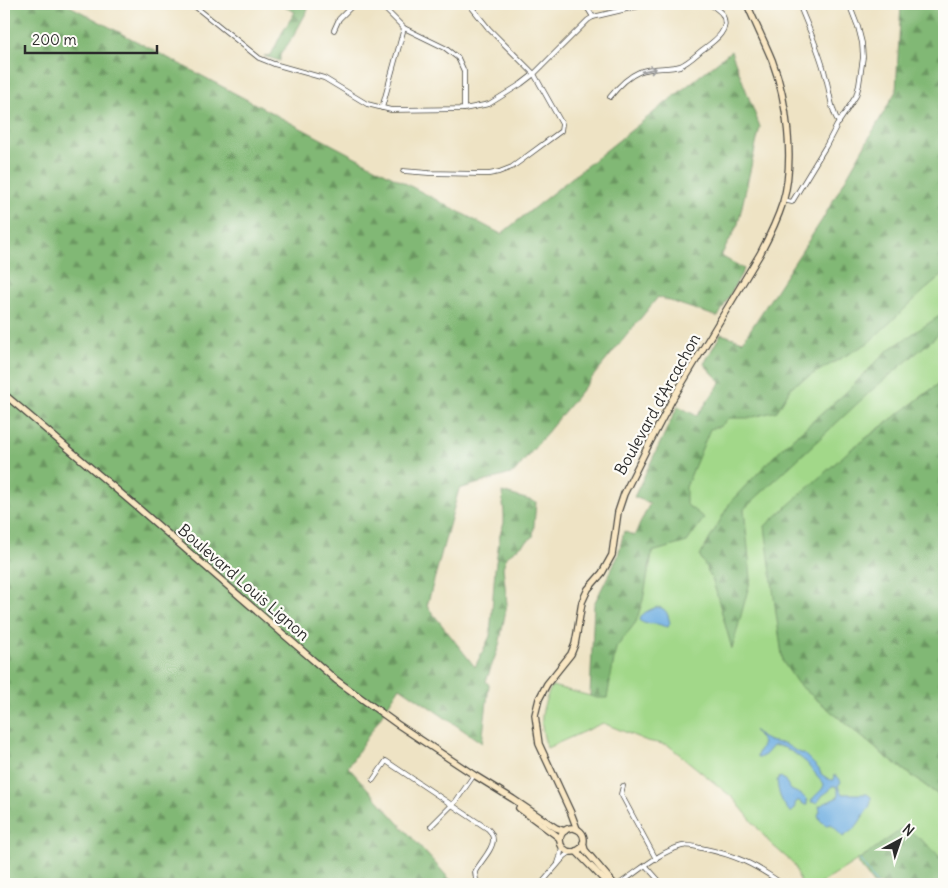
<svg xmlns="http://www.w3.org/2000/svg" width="948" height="888" font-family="Delius,sans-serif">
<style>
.grass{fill:#a2d889;stroke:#66825a}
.forest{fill:url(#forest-firs);stroke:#567250}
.water{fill:#6dade1;stroke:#4c6c86}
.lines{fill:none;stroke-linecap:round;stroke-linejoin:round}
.stream{stroke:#6dade1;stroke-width:1}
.minor-casing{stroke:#484742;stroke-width:5.5}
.secondary-casing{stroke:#484742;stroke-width:8}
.minor{stroke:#fff;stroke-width:4}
.secondary{stroke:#f9e7c3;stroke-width:5.5}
.oneway{stroke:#a0a0a0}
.labels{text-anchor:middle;stroke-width:4.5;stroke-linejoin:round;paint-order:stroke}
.street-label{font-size:16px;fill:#2b2b2b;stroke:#fdfcf7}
</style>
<defs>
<pattern id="forest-firs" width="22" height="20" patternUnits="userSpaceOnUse" patternTransform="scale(1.25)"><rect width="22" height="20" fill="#81b875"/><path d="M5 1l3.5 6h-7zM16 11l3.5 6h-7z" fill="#6a9660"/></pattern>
</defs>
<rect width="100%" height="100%" fill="#fdfcf7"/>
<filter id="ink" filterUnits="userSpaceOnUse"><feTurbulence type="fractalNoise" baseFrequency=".02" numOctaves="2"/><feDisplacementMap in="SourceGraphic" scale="10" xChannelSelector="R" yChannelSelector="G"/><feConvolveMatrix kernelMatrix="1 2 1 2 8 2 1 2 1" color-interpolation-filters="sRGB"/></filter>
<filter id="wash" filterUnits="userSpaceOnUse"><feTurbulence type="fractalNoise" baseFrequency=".0096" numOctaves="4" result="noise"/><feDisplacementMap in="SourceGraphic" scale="20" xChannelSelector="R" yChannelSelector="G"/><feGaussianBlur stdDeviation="1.12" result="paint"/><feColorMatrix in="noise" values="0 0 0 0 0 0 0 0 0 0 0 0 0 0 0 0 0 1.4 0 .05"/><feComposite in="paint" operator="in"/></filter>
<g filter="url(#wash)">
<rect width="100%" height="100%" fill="#eee3c4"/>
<!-- grass -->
<path class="grass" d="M944,274v106l-94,70 -52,234 88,73 58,42v79l-43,-46 -81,52h-19l-7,-20 -24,-21 -37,-45 -65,-53 -21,-4 -44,-18 -56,25c-8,-26 -7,-38 5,-62l42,11 3,-23 53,-106 2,-16 69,-170 -17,-18 17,-30 21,7 184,-52z"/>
<!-- forest -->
<g class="forest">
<path d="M4,4h62l435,230 230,-183 29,76 -22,97 -17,32 23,13 -26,48 -60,-20 -144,176 -55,16 -32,117 48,61 15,-31 5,-67 5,-35 4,-11v-9l-2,-22 34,10 -3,35 -26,19 -4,11 4,37 -8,42 -13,35 3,4 -7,58 -82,-56 -52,80 106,117h-450z"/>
<path d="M278,4h8l10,4 2,-4h13l-18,33 -13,18v6l-16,-5 7,-1 11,-22 13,-21z"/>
<path d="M901,4h43v270l-18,15 -58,54 -76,43 -15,25 -28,7h-20l-8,8 -11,3 -24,58v17l18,14 -17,24 -35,10 -9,48 -7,22 -20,26 -9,50h-10l-7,-2 4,-92 24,-48 6,-25 10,5 16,-33 -16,-6 44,-91 19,10 24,-34 -17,-18 17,-30 22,7 79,-121 74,-129z"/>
<path d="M944,313v17l-72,60 -128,119 7,69 -19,71 -19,-68 -13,-25 31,-55 52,-54 60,-52 44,-44z"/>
<path d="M944,380v419l-58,-42 -88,-73 -15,-22 -7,-49 -11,-87 85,-76z"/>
<path d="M905,827c12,11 32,22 39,37 2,5 0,14 0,20h-71l-16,-23z"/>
</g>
<!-- water -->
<g class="water">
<path d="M657,607c10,1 11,8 13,16l-2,4c-5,0 -7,-3 -12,-3 -8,-2 -8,2 -16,-3 1,-9 10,-11 17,-14z"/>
<path d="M754,730l9,8 6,3 16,3 11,7 8,3 15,15 2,5 9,6h4l1,-5 4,3 2,4 -3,4 4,8h25l4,3c1,9 -4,13 -8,19 -6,11 -10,14 -20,21 -5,-4 -7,-10 -12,-13l-5,2 -6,-6 -2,-5 2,-4 -1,-5 19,-9v-8l-2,-3h-4l-3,5 -6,4 -6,8 -6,-1c3,-8 12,-10 13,-18l-9,-11 -6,-6 -1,-3c-8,-7 -24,-20 -35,-18l-8,9 -6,3h-2c0,-5 4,-10 6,-15z"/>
<path d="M780,777l4,2 7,11 11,5 5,5v5h-2l-6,-4h-2l-2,3v5l-3,3h-2c-9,-10 -12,-19 -13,-32z"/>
</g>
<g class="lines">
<!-- stream -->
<path class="stream" d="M860,860l17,24"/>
</g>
</g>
<g filter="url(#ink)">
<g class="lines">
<!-- minor casing -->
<g class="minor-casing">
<g id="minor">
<path d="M192,4l67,54 15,6 50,14 43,26 24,6 73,-1 25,-5 32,-20 13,-10 54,-54 5,-3 55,-13"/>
<path d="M380,4l24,24 41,20 13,10 6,13v38"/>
<path d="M585,4l8,13"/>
<path d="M799,4c9,23 20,46 26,70 5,16 5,35 14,49"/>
<path d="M334,30l5,-11 15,-15"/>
<path d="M610,97c8,-10 17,-20 29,-25 13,-6 28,-2 41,-6 8,-3 16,-11 22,-16 11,-8 30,-20 20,-36 -3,-4 -8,-7 -12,-10"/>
<path d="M382,108l22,-80"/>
<path d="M403,171l26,2 51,1h9l10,-2 13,-5 7,-5 42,-31 1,-7 -28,-50 -45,-45 -20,-25"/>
<path d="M783,200l9,2 34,-56 11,-21 10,-15 9,-14 3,-11 4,-28 -1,-14 -4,-16 -9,-23"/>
<path d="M373,780l13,-19 102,68c3,3 5,7 5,11 0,10 -14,23 -18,32l1,8 4,4"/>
<path d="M623,786l-2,8 35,65"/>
<path d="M431,826l25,-25 18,-26"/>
<path d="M558,863l2,-6 2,-11"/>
<path d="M646,866l16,18"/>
<path d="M541,884l24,-28 7,-5"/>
<path d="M619,884c20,-13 40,-32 63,-38 7,-2 13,1 19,2 34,7 54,16 81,36"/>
</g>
</g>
<!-- secondary casing -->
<g class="secondary-casing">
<g id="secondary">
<path d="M4,394l133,113 199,173 61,44 77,51 39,24 43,29 9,3"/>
<path d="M519,808l38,28 3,3"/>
<circle cx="572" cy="840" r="12"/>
<path d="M577,829l-6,-16 -32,-69 -4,-29 4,-16 8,-15 24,-30 4,-10 2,-11 5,-31 6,-13 14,-16 10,-18 6,-43 6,-18 25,-50 23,-44 88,-146c9,-17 17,-33 23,-52 12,-42 4,-102 -11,-142 -8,-19 -17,-37 -25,-56"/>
<path d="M583,843l2,7 29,34"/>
<path d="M576,851l32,33"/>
</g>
</g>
<!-- minor -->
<use href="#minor" class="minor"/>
<!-- secondary -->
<use href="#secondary" class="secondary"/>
</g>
<!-- one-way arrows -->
<defs><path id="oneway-shaft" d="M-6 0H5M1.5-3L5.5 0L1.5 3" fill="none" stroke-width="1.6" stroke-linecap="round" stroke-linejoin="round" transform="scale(1.25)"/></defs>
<use class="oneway" href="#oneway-shaft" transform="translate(649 70) rotate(-11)"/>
</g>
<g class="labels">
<!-- street labels -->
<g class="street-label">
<text transform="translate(657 404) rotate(-61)" y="6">Boulevard d'Arcachon</text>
<text transform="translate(244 582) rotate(41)" y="6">Boulevard Louis Lignon</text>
</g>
</g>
<!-- margin -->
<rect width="948" height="888" fill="none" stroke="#fdfcf7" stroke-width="20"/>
<!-- north arrow -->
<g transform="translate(900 840) rotate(40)" stroke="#fdfcf7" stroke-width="4" paint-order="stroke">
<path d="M0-4L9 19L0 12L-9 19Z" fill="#2b2b2b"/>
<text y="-8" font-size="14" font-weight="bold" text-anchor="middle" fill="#2b2b2b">N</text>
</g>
<!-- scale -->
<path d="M25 45v8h132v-8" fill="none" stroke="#2b2b2b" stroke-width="2.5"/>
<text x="32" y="45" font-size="15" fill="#2b2b2b" stroke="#fdfcf7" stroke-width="4" paint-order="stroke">200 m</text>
</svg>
